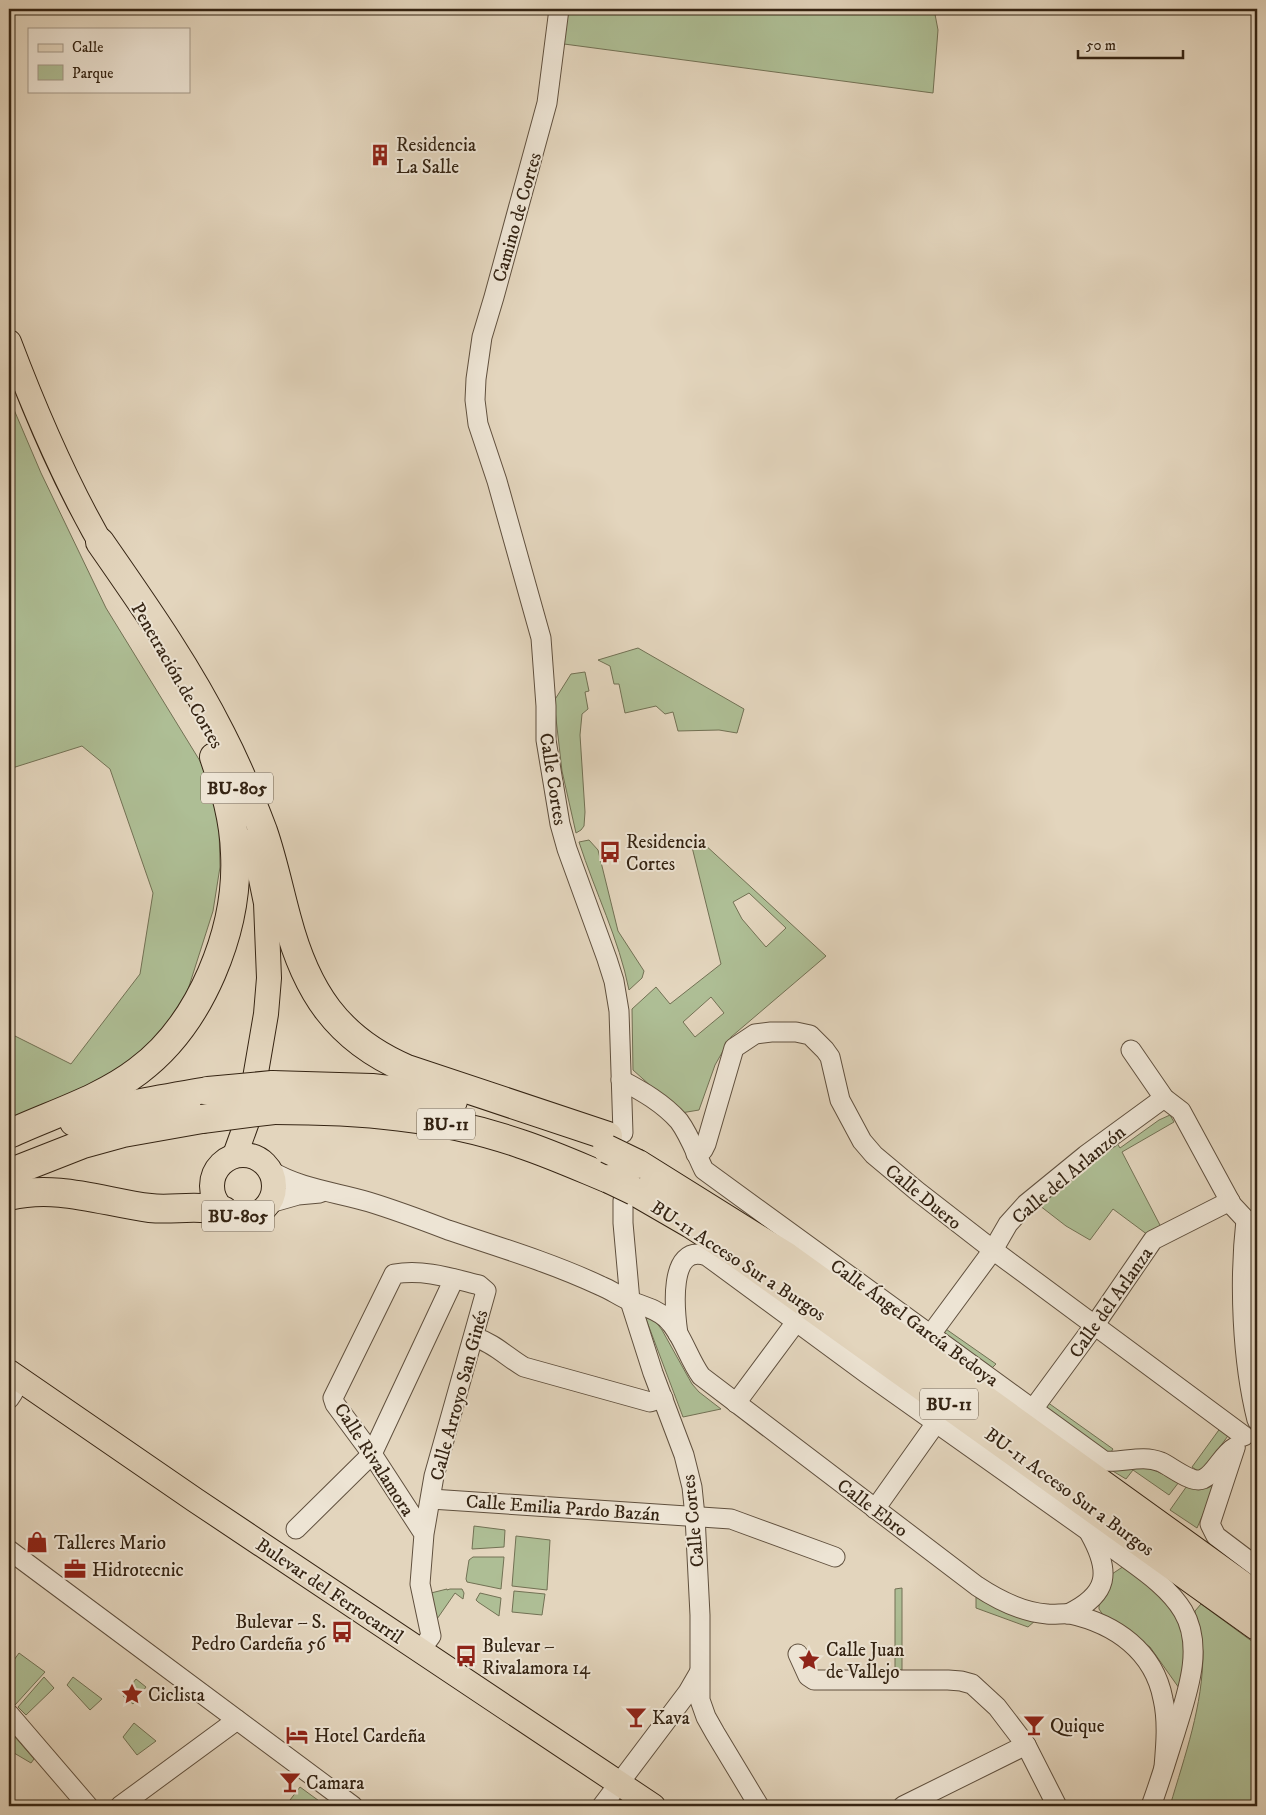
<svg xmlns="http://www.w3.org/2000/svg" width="1266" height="1815" font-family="'IM FELL DW Pica',serif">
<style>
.green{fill:#aebe95;stroke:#727154;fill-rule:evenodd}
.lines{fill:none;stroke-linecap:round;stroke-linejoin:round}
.minor-casing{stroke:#60503e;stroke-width:21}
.major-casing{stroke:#352413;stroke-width:26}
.highway-casing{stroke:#352413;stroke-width:30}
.minor{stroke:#ede4d4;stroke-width:19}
.major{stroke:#e3d5bd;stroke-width:24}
.highway{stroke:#e3d5bd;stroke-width:28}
.highway-bridge-casing{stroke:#352413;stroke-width:30;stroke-linecap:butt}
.highway-bridge{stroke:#e3d5bd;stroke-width:28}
.labels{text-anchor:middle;stroke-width:4;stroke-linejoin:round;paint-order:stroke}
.shield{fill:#ede4d4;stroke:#6c5e4d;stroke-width:1}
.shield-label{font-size:18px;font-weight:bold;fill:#352413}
.poi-label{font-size:19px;fill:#352413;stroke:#ede4d4;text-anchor:start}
.street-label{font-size:19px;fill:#352413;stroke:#ede4d4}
</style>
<rect width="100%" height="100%" fill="#e3d5bd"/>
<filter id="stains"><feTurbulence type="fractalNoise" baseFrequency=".004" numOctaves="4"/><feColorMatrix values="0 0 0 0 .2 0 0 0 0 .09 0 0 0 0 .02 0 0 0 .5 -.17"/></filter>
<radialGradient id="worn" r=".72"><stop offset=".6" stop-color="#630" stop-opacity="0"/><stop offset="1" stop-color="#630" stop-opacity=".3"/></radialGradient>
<!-- green -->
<g class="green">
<path d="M552,9h382l4,21 -5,63 -384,-51z"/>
<path d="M9,398l32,75 65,135 102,166 11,53 1,40 -7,44 -29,91 -39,48 -65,46 -71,32v-95l62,31 69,-90 13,-81 -43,-124 -28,-23 -73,23z"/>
<path d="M638,648l106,61 -7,24 -18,-3 -41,1 -5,-19 -8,2 -9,-8 -31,7 -6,-29h-5l-4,-18 -12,-6z"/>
<path d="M585,672l4,19 -4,1 3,17 -6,5 -2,21 5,77 -1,14 -3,4 -5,3 -14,-62 -8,-70 17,-27z"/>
<path d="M589,840l9,10 20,81 26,40 -2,7 -13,12c-10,-51 -34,-98 -50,-148z"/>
<path d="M703,843l123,113 -95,81 -16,28 -16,45 -18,3 -48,-43 -1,-61 24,-22 14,17 51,-40 -29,-117zM749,893l37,35 -20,19 -24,-28 -9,-17zM711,997l13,16 -29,24 -12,-15z"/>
<path d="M1170,1115l4,7 -52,30 39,75 -13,8 -35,-26 -23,31 -24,-14 -31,-24 80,-62 5,8 39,-28z"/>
<path d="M649,1318h4l9,12 30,54 7,8 22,17 -38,8 -37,-98z"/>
<path d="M943,1327l53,37 -5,5 -52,-37z"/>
<path d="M1047,1402l66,47 -4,6 -66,-47z"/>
<path d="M1221,1427l9,6 -29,40 -9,-6z"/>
<path d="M1229,1455l-32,73 -27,-18 19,-27z"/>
<path d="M1118,1468h32l29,14 -10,13 -36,-25 -7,9 -15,-9z"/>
<path d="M474,1526l31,4 -1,17 -32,2z"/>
<path d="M516,1536l34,4 -3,50 -35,-4z"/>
<path d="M473,1557h31l-3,32 -34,-7 -1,-3 3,-19z"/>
<path d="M1124,1566c22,17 58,42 60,73 2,16 -2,33 -5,49l-29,-41 -47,-32 -4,-6v-6l10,-27z"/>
<path d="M902,1588v82l-7,-1v-80z"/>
<path d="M447,1589v1l3,-1h12l2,4 -1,6 -8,-6 -18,26 -6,-26z"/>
<path d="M514,1591l31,3 -3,21 -30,-3z"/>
<path d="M480,1593l21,5 -2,18 -21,-14 -2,-2z"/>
<path d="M976,1595l60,25 -8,7 -52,-19z"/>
<path d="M1201,1604l56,41v161h-87c15,-51 33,-100 33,-154 -1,-14 -7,-27 -8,-41z"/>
<path d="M19,1653l26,19 -30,33 -6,-8v-30z"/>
<path d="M44,1677l10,11 -28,27 -8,-8z"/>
<path d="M73,1677l29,22 -12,11 -23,-25z"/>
<path d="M136,1679l10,8 -13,17 -10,-8z"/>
<path d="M134,1723l22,18 -19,14 -14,-18z"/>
<path d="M9,1730l25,29 -3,4 -22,-13z"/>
<path d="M300,1787l26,19h-27l-9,-6z"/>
</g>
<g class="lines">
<!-- minor casing -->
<g class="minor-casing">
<g id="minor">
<path d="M559,9l-12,94 -53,194 -12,40 -6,42 -1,21 3,24 19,57 44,157 5,68v34l14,84 7,25 40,110 7,22 5,30 4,122"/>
<path d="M1131,1050l33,48 17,13 51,94 14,15 11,8"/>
<path d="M621,1080c21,11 42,23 58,41 11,15 17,33 25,49l400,291c19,2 38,-7 57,1 11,5 31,22 42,17 12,-5 19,-25 32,-32"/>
<path d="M696,1154l7,-4 3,-6 28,-96 21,-14 16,-2h25l14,3 15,15 5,7 10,43 22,41 12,14 43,36 76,59 251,186"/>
<path d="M271,1171c30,18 65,21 98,31 26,8 53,18 79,28 51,17 104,33 153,56 10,4 18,10 27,14 14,6 27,8 38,18 16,15 22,40 35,58l276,210c21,14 45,26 70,28 8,1 16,-1 23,0 45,10 84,37 93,85 5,22 3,45 1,68"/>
<path d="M623,1200v23l7,78 23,72 31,82 8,32 3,29 5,99v85l6,17 9,16 44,73"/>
<path d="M270,1203l28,-8 22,-2"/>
<path d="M1246,1220c-7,62 -4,140 11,200"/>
<path d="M678,1334c-3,-21 -11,-92 29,-78l159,117 252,179c23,17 50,34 65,59 22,37 3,85 -8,122 -8,25 -15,49 -24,73"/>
<path d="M931,1334l62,-84 15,-26 18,-20 60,-49 78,-57"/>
<path d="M474,1337c20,6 33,20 50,30l126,35 13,-4"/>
<path d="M9,1399l4,-6"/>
<path d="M736,1403l60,-81"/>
<path d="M1033,1409l61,-83 59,-86 77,-39"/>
<path d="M1235,1448l-25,76 6,12 41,31"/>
<path d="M431,1499l300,20 104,38"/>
<path d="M875,1509l61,-86"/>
<path d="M296,1529l76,-75 82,-175"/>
<path d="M9,1550l344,256"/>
<path d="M1068,1614c41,-20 43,-42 22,-80"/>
<path d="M420,1651l11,-15 -11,-52 4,-50 10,-58 52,-185 -7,-6c-28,-7 -55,-16 -85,-11l-61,124 2,6 37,50 52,80"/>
<path d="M798,1654l10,22 6,4h134l13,1 11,3 25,23 29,38 31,61"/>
<path d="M9,1714l79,92"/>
<path d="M120,1806l117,-86"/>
<path d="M602,1806l86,-114 11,-19"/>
<path d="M903,1806l123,-61"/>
</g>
</g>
<!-- major casing -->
<g class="major-casing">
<g id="major">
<path d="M9,342c28,74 59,147 100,215"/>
<circle cx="243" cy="1186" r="31"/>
<path d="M235,1155l13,-36 18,-105 3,-36 -3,-75 -13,-63"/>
<path d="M9,1372l186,128 458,306"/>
</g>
</g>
<!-- highway casing -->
<g class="highway-casing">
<g id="highway">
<path d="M100,542c43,62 87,124 121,192 16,31 30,65 42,97 10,29 16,59 24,88 19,72 50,120 120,150l201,67"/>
<path d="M272,1085l100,3 43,5 38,8"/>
<path d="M274,1110c83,0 168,6 247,34 30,10 59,23 88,35"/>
<path d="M74,1122c43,-17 89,-23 134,-31"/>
<path d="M9,1134c43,-20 91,-34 129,-63 63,-47 101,-141 97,-218 -1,-33 -10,-64 -21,-96"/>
<path d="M638,1164l149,93 470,339"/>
<path d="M9,1173l74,-29 40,-11 79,-14"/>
<path d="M634,1191l57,33 48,31 518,371"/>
<path d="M9,1196c48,-12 94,6 141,12 17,2 34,-1 51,0 7,1 15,2 23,3"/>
</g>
</g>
<!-- minor -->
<use href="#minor" class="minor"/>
<!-- major -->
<use href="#major" class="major"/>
<!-- highway -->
<use href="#highway" class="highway"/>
<!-- highway-bridge casing -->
<g class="highway-bridge-casing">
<g id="highway-bridge">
<path d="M208,1091l64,-6"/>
<path d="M202,1119l72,-9"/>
<path d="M607,1149l31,15"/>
<path d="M609,1179l25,12"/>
</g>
</g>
<!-- highway-bridge -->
<use href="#highway-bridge" class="highway-bridge"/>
</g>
<!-- icons -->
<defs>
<g id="building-bare" transform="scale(1.725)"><path d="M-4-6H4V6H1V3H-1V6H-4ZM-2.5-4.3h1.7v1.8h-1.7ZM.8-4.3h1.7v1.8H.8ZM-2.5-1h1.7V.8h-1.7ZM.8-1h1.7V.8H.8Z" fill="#8f2418" stroke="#ede4d4" stroke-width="2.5" paint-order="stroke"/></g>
<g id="bus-bare" transform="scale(1.725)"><path d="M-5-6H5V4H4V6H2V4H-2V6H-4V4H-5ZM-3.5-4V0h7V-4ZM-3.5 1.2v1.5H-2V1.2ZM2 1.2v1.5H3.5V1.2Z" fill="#8f2418" stroke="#ede4d4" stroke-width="2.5" paint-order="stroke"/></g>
<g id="shop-bare" transform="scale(1.725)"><path d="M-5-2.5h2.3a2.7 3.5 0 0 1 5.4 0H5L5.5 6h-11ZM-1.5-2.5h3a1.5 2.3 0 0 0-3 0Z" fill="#8f2418" stroke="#ede4d4" stroke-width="2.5" paint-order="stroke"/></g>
<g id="office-bare" transform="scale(1.725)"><path d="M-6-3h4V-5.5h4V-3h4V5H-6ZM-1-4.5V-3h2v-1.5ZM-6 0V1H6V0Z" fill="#8f2418" stroke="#ede4d4" stroke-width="2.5" paint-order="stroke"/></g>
<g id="sight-bare" transform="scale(1.725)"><path d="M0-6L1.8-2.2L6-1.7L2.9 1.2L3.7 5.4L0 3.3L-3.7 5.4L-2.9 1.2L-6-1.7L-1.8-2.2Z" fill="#8f2418" stroke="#ede4d4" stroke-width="2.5" paint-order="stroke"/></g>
<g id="bar-bare" transform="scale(1.725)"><path d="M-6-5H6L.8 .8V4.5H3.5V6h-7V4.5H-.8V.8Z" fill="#8f2418" stroke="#ede4d4" stroke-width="2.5" paint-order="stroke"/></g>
<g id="hotel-bare" transform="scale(1.725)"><path d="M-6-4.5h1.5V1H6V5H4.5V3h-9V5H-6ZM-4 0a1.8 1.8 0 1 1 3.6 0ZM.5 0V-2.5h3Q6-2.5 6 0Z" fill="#8f2418" stroke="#ede4d4" stroke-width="2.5" paint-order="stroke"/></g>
</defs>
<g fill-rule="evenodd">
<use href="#building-bare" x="380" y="155"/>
<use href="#bus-bare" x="610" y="852"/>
<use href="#shop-bare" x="37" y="1542"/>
<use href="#office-bare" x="75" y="1569"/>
<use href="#bus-bare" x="342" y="1632"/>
<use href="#bus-bare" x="466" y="1656"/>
<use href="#sight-bare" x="809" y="1660"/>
<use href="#sight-bare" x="132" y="1694"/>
<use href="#bar-bare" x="636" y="1717"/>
<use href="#bar-bare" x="1034" y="1725"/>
<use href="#hotel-bare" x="297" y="1735"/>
<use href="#bar-bare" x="290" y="1782"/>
</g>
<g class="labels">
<!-- shield labels -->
<g class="shield">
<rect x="201" y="772.5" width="72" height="31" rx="4"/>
<rect x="417" y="1108.5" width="58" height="31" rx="4"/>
<rect x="202" y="1200.5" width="72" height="31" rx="4"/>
<rect x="920" y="1388.5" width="58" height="31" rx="4"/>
</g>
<g class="shield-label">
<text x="237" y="794">BU-805</text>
<text x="446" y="1130">BU-11</text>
<text x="238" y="1222">BU-805</text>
<text x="949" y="1410">BU-11</text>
</g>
<!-- poi labels -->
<g class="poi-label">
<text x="396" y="151">Residencia<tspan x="396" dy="22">La Salle</tspan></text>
<text x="626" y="848">Residencia<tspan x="626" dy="22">Cortes</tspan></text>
<text x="54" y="1549">Talleres Mario</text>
<text x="92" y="1576">Hidrotecnic</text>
<text x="326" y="1628" text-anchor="end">Bulevar – S.<tspan x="326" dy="22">Pedro Cardeña 56</tspan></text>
<text x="482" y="1652">Bulevar –<tspan x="482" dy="22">Rivalamora 14</tspan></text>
<text x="826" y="1656">Calle Juan<tspan x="826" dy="22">de Vallejo</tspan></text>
<text x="148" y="1701">Ciclista</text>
<text x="652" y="1724">Kava</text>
<text x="1050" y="1732">Quique</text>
<text x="314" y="1742">Hotel Cardeña</text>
<text x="306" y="1789">Camara</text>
</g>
<!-- street labels -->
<g class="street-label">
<text transform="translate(516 217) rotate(-74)" y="7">Camino de Cortes</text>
<text transform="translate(178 675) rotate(60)" y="7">Penetración de Cortes</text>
<text transform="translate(554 779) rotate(81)" y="7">Calle Cortes</text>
<text transform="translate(1068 1174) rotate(-40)" y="7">Calle del Arlanzón</text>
<text transform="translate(924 1196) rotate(39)" y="7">Calle Duero</text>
<text transform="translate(739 1260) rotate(33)" y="7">BU-11 Acceso Sur a Burgos</text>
<text transform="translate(1110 1302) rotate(-55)" y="7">Calle del Arlanza</text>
<text transform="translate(915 1322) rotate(36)" y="7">Calle Ángel García Bedoya</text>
<text transform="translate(458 1395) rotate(-75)" y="7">Calle Arroyo San Ginés</text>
<text transform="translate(375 1459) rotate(57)" y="7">Calle Rivalamora</text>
<text transform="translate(1070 1491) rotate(36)" y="7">BU-11 Acceso Sur a Burgos</text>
<text transform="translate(563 1507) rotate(4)" y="7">Calle Emilia Pardo Bazán</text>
<text transform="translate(873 1507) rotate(37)" y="7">Calle Ebro</text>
<text transform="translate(692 1521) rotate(-96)" y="7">Calle Cortes</text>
<text transform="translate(330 1590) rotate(34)" y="7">Bulevar del Ferrocarril</text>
</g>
</g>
<!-- margin -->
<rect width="1266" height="1815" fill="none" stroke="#e3d5bd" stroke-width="30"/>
<rect x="10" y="10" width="1246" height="1795" fill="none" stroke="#352413" stroke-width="2.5"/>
<rect x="15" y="15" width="1236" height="1785" fill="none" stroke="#352413"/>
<!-- legend -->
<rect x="28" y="28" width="162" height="65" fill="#ede4d4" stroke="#a39787"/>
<rect x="38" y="44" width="25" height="8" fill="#e3d5bd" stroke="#a39787"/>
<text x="72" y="52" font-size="15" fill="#352413">Calle</text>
<rect x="38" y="65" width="25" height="15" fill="#aebe95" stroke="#a39787"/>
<text x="72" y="78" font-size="15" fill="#352413">Parque</text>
<!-- scale -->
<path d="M1078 50v8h105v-8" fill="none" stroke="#352413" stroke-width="2.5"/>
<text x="1086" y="50" font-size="15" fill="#352413" stroke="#ede4d4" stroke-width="4" paint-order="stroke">50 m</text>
<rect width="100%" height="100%" filter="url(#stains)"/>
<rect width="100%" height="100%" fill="url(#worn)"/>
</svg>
